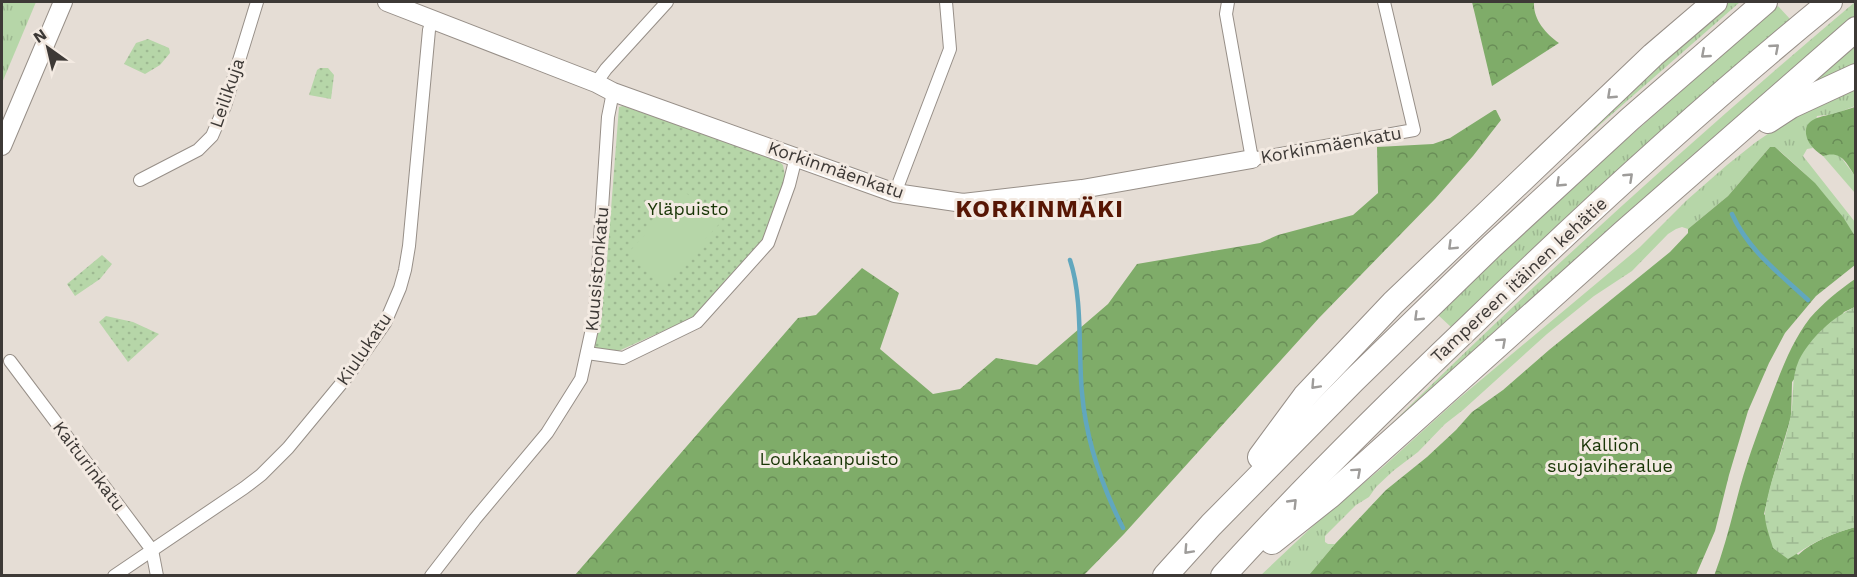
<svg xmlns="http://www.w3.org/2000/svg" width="1857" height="577" font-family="'Work Sans',sans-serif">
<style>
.grass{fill:url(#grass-tufts)}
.forest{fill:url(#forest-crowns)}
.wetland{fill:url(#wetland-marsh)}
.park{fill:url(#park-dots)}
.pitch{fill:#b6d6a8}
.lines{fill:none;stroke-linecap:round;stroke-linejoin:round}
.stream{stroke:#61a7be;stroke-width:4.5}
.street-casing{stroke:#978f88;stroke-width:14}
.secondary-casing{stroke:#978f88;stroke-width:20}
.highway-casing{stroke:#978f88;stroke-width:26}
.street{stroke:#fff;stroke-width:12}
.secondary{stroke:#fff;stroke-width:18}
.highway{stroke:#fff;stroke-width:24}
.oneway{stroke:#9e9c9a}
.labels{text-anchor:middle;stroke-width:6;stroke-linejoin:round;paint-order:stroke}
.street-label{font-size:18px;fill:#3d3936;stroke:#f3eae2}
.park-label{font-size:18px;fill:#193606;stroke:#f3eae2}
.district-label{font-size:24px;font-weight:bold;letter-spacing:1.5px;fill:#571604;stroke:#f3eae2}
</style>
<defs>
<pattern id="grass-tufts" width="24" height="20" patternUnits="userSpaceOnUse" patternTransform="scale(1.5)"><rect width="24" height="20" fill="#b6d6a8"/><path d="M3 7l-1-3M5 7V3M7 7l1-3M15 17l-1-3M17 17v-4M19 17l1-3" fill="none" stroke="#9db891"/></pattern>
<pattern id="forest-crowns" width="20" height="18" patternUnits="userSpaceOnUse" patternTransform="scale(1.5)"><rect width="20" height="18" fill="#7fac69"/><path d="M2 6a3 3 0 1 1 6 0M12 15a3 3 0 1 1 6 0" fill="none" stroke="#698d57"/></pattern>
<pattern id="wetland-marsh" width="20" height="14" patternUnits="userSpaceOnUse" patternTransform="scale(1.5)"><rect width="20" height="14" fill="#b6d6a8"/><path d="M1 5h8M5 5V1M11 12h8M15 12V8" fill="none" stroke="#9db891"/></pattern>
<pattern id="park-dots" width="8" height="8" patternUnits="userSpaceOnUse" patternTransform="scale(1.5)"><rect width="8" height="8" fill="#b6d6a8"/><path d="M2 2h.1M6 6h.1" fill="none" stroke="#9db891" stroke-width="1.8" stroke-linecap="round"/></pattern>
</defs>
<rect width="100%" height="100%" fill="#e5ddd5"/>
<!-- grass -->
<g class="grass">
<path d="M2,2h34l-34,81z"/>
<path d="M1726,2h14l-177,155z"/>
<path d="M1855,2v18l-485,425c156,-155 318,-302 485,-443z"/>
<path d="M1778,6l12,13 -183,161 -156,147 -14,-13 174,-161z"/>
<path d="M1855,45v25l-72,36z"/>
<path d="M1855,86v20l-20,8 -18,2 -7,27 3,5 -6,1 -4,7 52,66v14c-24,-37 -47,-61 -80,-89h-5l-42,49 -40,33 -6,-2 -6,2 -8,5 -36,37 -38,25 -47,38 -84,76 -18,14 -27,28 -25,19 -17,16 -7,10 -13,8 -31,31v6l3,2h7l-26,31 -49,1 54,-51 70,-59 73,-66 183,-153 47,-47 40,-35 29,-23 37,-25z"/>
<path d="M1834,153l6,3 15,20v17l-32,-37z"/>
</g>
<!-- forest -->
<g class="forest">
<path d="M1472,2h62c-1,17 11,31 25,41l-67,43z"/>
<path d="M1855,107v-1v70c-9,-14 -14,-26 -32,-20 -6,-4 -14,-11 -16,-18 -6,-21 16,-21 29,-25 6,-2 13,-4 19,-6z"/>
<path d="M1494,110h2l5,10 -28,36 -38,43 -116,119 -195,216 -40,41h-509l223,-257 18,-3 46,-47 37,25 -19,56 53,45 27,-5 36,-31 41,7 71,-61 29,-40 123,-21 18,-8 75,-20 25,-22 -1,-46 56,-3 17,-6z"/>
<path d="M1770,147h5l40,36 28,34 12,19v29l-39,31 -31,37 -16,30 -21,48 -19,64 -14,56 -19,44h-387l26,-31 51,-54 41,-33 29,-27 16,-18 31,-22 46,-40 121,-98 18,-19v-4l40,-33z"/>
<path d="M1855,279v28l-11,5 -52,70 -1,35 -19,64 -8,33 34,41c16,-15 37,-22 57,-28v48l-141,1c11,-29 18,-59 26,-89 9,-32 21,-64 33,-95 10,-26 20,-52 37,-74 13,-15 29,-28 45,-39z"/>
</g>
<!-- wetland -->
<path class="wetland" d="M1855,307v220c-16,5 -31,10 -46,19 -8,4 -13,9 -21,13l-15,-11c-3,-11 -9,-25 -8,-36 4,-32 19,-62 25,-93 5,-20 0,-40 9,-59 12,-23 34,-43 56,-53z"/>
<!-- park -->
<g class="park">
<path d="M148,39l21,9 1,5 -10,12 -15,9 -21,-10 12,-21z"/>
<path d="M320,68h8l6,7 -3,24 -22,-4 8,-25z"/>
<path d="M623,106l152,52 8,7 2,11 -11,40 -12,26 -70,76 -78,35 -16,-2 -4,-5 12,-73 13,-166z"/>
<path d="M102,255l10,9 -12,15 -25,17 -8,-12z"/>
<path d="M106,316l27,6 26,12 -31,28 -29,-40z"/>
</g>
<!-- pitch -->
<path class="pitch" d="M684,191l36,32 -56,63 -36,-33z"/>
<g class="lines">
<!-- stream -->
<g class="stream">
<path d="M1732,214c16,36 48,60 76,86"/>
<path d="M1070,260c13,39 8,91 12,133 4,47 20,93 41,135"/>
</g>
<!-- street casing -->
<g class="street-casing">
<g id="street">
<path d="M1228,2l-2,12 26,145 162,-29 -30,-128"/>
<path d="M596,83l10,-14 61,-67"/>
<path d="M140,180l58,-30 14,-14 13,-30 32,-104"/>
<path d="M895,193l55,-144 -4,-47"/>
<path d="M587,353l36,5 74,-36 71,-79 21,-58 7,-28"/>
<path d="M10,361l142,189 5,26"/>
<path d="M114,576l130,-88 17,-13 27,-27 62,-75 35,-50 15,-35 5,-18 4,-24 20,-216 3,-10"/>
<path d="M431,576l44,-57 72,-86 34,-54 14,-64 13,-198 5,-25"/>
</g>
</g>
<!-- secondary casing -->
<g class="secondary-casing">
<g id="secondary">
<path d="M387,2l209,81 17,9 282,101 68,10 119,-14 170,-30"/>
<path d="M2,146l61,-144"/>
</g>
</g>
<!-- highway casing -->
<g class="highway-casing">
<g id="highway">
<path d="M1768,121l23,-15 65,-30"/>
<path d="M1260,457l45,-61 88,-93 260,-248 62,-53"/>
<path d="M1272,542l58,-46 294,-264 232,-203"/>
<path d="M1165,576l46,-51 142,-144 139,-135 138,-127 135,-117"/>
<path d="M1223,576c79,-87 162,-169 246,-249 116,-113 236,-223 361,-325"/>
</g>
</g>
<!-- street -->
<use href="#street" class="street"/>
<!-- secondary -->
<use href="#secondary" class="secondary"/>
<!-- highway -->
<use href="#highway" class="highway"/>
</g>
<!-- one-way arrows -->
<defs><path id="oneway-chevron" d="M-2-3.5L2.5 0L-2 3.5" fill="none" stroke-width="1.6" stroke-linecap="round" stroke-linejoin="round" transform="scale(1.5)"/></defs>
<g class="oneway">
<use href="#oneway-chevron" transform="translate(1775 48) rotate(-41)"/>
<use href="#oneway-chevron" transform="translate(1705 54) rotate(139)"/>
<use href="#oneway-chevron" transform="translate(1611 95) rotate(137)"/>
<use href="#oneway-chevron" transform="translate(1629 177) rotate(-43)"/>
<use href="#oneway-chevron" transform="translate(1560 183) rotate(137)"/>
<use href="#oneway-chevron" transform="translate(1452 246) rotate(136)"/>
<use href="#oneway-chevron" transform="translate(1418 317) rotate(136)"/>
<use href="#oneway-chevron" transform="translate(1502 342) rotate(-42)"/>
<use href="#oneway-chevron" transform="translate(1315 385) rotate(133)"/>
<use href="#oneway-chevron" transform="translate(1357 472) rotate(-42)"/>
<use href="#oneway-chevron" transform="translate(1293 503) rotate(-46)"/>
<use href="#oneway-chevron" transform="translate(1188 550) rotate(133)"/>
</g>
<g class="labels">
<!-- street labels -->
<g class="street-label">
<text transform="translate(227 93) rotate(-71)" y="6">Leilikuja</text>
<text transform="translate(1331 145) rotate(-10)" y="6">Korkinmäenkatu</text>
<text transform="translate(836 170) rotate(19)" y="6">Korkinmäenkatu</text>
<text transform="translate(597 269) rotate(-85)" y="6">Kuusistonkatu</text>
<text transform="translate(1519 280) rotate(-43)" y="6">Tampereen itäinen kehätie</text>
<text transform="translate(364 349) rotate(-56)" y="6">Kiulukatu</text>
<text transform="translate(89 466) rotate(53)" y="6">Kaiturinkatu</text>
</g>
<!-- park labels -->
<g class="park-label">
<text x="688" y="215">Yläpuisto</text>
<text x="1610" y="451">Kallion<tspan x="1610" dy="21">suojaviheralue</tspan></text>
<text x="829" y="465">Loukkaanpuisto</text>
</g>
<!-- district labels -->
<g class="district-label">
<text x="1040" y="217">KORKINMÄKI</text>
</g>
</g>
<!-- border -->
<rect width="1857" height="577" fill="none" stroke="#3d3936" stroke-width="6"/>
<!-- north arrow -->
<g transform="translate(48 48) rotate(326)" stroke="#f3eae2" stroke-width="4.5" paint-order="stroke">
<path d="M0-4.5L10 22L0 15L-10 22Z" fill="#3d3936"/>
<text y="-9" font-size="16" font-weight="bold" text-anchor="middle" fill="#3d3936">N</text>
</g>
</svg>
